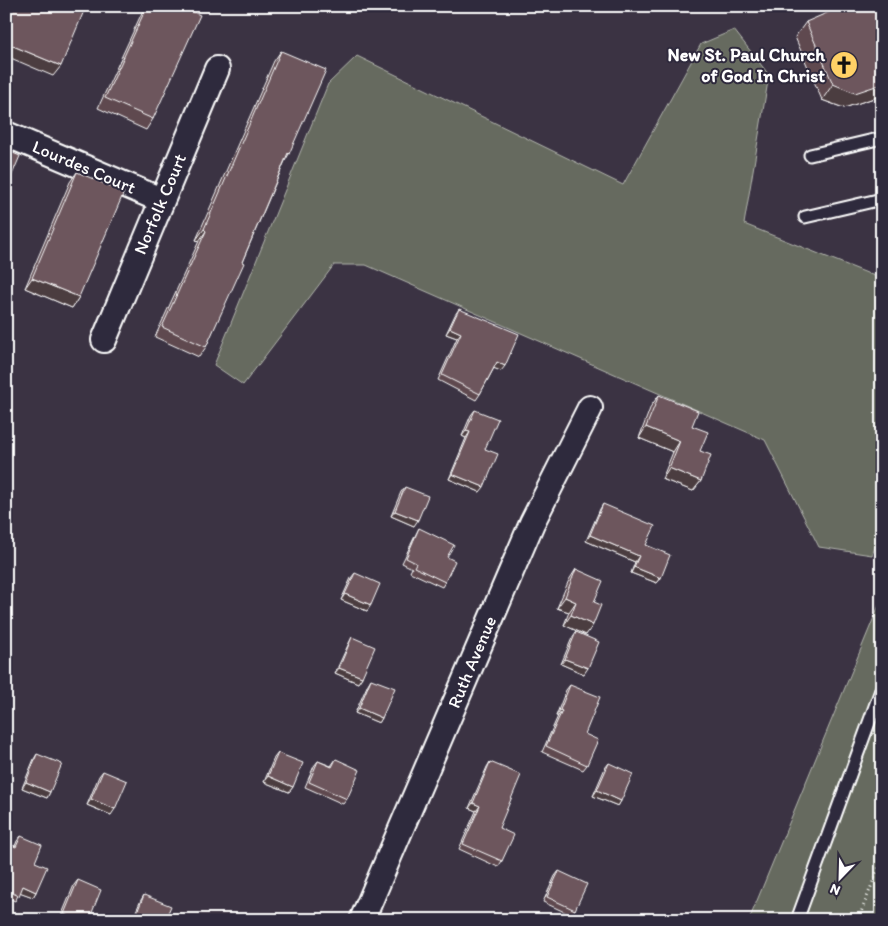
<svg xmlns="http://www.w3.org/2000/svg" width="888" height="926" font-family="Itim,sans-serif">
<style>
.green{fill:#666b5e;stroke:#b2b5ae}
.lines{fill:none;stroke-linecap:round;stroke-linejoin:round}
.service-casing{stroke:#fff;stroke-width:15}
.minor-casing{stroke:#fff;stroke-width:28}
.path{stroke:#fff;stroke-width:3;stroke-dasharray:1 4;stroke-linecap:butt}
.service{stroke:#2f2a3d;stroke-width:11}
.minor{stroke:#2f2a3d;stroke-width:24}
.wall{fill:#5e4a50;stroke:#fff}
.shaded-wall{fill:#4c3c41;stroke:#fff}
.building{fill:#6d565d;stroke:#fff}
.labels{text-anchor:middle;stroke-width:4;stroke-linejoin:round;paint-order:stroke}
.poi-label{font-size:18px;font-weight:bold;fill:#fff;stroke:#2f2a3d;text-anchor:end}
.street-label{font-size:18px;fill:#fff;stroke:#2f2a3d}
</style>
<rect width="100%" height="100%" fill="#3b3343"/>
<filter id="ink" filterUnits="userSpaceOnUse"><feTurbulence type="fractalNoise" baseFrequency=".02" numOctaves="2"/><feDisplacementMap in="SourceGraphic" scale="10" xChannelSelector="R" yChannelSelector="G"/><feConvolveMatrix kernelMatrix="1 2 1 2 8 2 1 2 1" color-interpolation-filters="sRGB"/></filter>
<g filter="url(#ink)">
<!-- green -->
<g class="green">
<path d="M734,30l35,45 -25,149 138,55v251l-10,25 -53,-8 -54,-107 -399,-175h-32l-91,120 -29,-20 114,-281 29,-28 266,129 78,-141z"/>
<path d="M882,598v322h-133z"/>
</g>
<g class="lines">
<!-- service casing -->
<g class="service-casing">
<g id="service">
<path d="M810,155l72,-17"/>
<path d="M805,217l77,-18"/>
<path d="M797,920l85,-233"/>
</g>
</g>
<!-- minor casing -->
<g class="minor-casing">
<g id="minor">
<path d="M6,134l155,66"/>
<path d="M104,340l113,-271"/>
<path d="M362,920l170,-397 58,-115"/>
</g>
</g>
<!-- path -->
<path class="path" d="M858,920l24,-61"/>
<!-- service -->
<use href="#service" class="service"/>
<!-- minor -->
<use href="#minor" class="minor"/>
</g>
<!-- wall -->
<g class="wall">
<path d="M145,6h35l-27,113 -7,11 -48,-22z"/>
<path d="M882,6v88l-2,2 -36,12 -22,-8 -27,-63 11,-15z"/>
<path d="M281,51l8,103 -4,7 -79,186 -7,10 -44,-20 44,-96 -3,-1 78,-179z"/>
<path d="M77,172l2,125 -7,11 -47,-20 45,-106z"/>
<path d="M459,309l42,62 -7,-3 -14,26 -4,6 -38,-20 19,-42 -11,-4 9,-19z"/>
<path d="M659,395l33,31 8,25 1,30 -8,10 -31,-12 11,-27 -34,-14 12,-32z"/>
<path d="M475,410l10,39 -5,43 -31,-13 17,-41 -4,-2 9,-21z"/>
<path d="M405,487l9,39 -23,-10 10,-24z"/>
<path d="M603,504l43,41 15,33 -4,5 -26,-10 4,-11 -49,-21 14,-32z"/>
<path d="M419,528l28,29 -2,25 -3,5 -32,-15 2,-4 -10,-5 14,-29z"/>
<path d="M576,569l18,33 -8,33 -22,-10 5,-13 -12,-4 12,-28z"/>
<path d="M355,573l12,38 -26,-11 10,-22z"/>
<path d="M576,632l8,42 -23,-10 11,-26z"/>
<path d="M352,637l10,40 -4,6 -23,-10 14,-30z"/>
<path d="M371,679l11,39 -3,5 -24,-10 13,-29z"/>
<path d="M570,685l15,49 2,31 -4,5 -41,-18 16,-36h-2l10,-26z"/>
<path d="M278,753l15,34 -4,5 -25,-10 10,-24z"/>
<path d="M37,754l13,38 -3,6 -25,-10 12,-29z"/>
<path d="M336,759l11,40 -4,5 -38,-17 9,-21 4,-5 13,5z"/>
<path d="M490,762l9,66 3,33 -4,6 -39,-18 17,-38 -7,-3 18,-41z"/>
<path d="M609,763l12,38 -3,5 -25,-10 12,-28z"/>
<path d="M103,771l8,44 -24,-10 12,-29z"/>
<path d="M21,836l14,26 1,30 -3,5 -13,-5 -5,9 -9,-4v-54l9,3 2,-5z"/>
<path d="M559,871l16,39 -4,5 -28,-13 12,-26z"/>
<path d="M78,880l11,40 -29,-1 14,-34z"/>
<path d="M144,895l21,25h-33l9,-20z"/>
</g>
<!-- shaded-wall -->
<g class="shaded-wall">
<path d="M672,6h15l-3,5z"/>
<path d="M6,43l55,23 -8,10 -47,-20z"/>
<path d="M833,84h49v10l-2,2 -36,12 -22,-8z"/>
<path d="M204,229l2,2 -7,10 -3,-1z"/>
<path d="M32,278l47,19 -7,11 -47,-20z"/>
<path d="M450,328l11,5 -4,5 -11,-4z"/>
<path d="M497,362l8,4 -4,5 -8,-3z"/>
<path d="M646,427l34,14 -7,11 -34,-14z"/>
<path d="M466,431l4,1 -4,6 -4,-2z"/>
<path d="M669,468l32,13 -8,10 -31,-12z"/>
<path d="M452,474l32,13 -4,5 -31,-13z"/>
<path d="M395,511l23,9 -4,6 -23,-10z"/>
<path d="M590,535l49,21 -4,6 -49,-21z"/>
<path d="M634,567l27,11 -4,5 -26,-10z"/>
<path d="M345,594l26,11 -4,6 -26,-11z"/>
<path d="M565,597l11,5 -7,10 -12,-4z"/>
<path d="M571,615l22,10 -7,10 -22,-10z"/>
<path d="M565,659l23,9 -4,6 -23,-10z"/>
<path d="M339,668l23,9 -4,6 -23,-10z"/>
<path d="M359,708l23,10 -3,5 -24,-10z"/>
<path d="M560,710l2,1 -4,5h-2z"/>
<path d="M268,776l25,11 -4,5 -25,-10z"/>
<path d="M26,782l24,10 -3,6 -25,-10z"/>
<path d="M597,790l24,11 -3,5 -25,-10z"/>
<path d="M91,799l24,10 -4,6 -24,-10z"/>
<path d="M473,803l7,3 -4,5 -7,-3z"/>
<path d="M23,886l13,6 -3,5 -14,-5z"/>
<path d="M64,914l13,6 -17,-1z"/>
</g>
<!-- building -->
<g class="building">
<path d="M6,6h80l-25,60 -55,-23z"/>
<path d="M147,6h33l20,9 -47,104 -48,-21z"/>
<path d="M843,6h39v78l-27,9 -22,-9 -27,-62z"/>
<path d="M281,51l45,19 -37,84 -1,-1 -46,109 2,1 -38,84 -44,-20 44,-96 -2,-2z"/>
<path d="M6,150l14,6 -14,33z"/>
<path d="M77,172l47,20 -45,105 -47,-19z"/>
<path d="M459,309l60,25 -14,32 -8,-4 -17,32 -38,-19 19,-42 -11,-5z"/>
<path d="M659,395l39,16 -6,15 16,6 -8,19 11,4 -10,26 -32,-13 11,-27 -34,-14z"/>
<path d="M475,410l23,9 -13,30 13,5 -14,33 -32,-13 18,-42 -4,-1z"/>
<path d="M405,487l23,9 -10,24 -23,-9z"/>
<path d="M603,504l52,22 -9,19 24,10 -9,23 -27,-11 5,-11 -49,-21z"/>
<path d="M419,528l35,17 -7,12 8,4 -10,21 -31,-15 2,-4 -10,-5z"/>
<path d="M576,569l27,12 -9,21 7,3 -8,20 -22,-10 5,-13 -11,-5z"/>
<path d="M355,573l25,11 -9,21 -26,-11z"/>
<path d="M576,632l23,10 -11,26 -23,-9z"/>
<path d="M352,637l23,10 -13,30 -23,-9z"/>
<path d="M371,679l24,9 -13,30 -23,-10z"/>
<path d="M570,685l30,12 -15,37 13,6 -11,25 -41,-19 16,-35 -2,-1z"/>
<path d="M278,753l25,10 -10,24 -25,-11z"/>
<path d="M37,754l25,10 -12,28 -24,-10z"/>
<path d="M336,759l24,11 -13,29 -38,-17 9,-21 14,6z"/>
<path d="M490,762l31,13 -22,53 15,7 -12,26 -39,-17 17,-38 -7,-3z"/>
<path d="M609,763l24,11 -12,27 -24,-11z"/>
<path d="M103,771l24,10 -12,28 -24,-10z"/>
<path d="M21,836l21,9 -7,17 12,5 -11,25 -13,-6 -4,10 -13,-6v-47l10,4z"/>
<path d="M559,871l28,13 -12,26 -28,-13z"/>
<path d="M78,880l23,10 -12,30h-12l-13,-6z"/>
<path d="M144,895l27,11 -6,14h-31z"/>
</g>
</g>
<!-- icons -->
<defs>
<g id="church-disc" transform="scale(1.4375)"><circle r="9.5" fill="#ffd166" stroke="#2f2a3d"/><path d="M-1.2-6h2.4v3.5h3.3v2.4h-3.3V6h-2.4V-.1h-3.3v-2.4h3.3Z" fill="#111"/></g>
</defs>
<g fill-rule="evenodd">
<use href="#church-disc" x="844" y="65"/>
</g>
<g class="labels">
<!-- poi labels -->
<g class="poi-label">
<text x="825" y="61">New St. Paul Church<tspan x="825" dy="21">of God In Christ</tspan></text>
</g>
<!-- street labels -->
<g class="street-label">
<text transform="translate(84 167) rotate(23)" y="6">Lourdes Court</text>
<text transform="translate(160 204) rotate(-67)" y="6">Norfolk Court</text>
<text transform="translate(472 662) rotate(-67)" y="6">Ruth Avenue</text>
</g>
</g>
<!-- margin -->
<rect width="888" height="926" fill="none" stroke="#2f2a3d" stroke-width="25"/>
<rect x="12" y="12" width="863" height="901" fill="none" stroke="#fff" stroke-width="2" filter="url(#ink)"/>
<!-- north arrow -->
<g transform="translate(840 878) rotate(203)" stroke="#2f2a3d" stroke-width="4" paint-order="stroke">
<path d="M0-4L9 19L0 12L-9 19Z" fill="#ffffff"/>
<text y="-8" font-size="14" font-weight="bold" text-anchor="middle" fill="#ffffff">N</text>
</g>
</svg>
